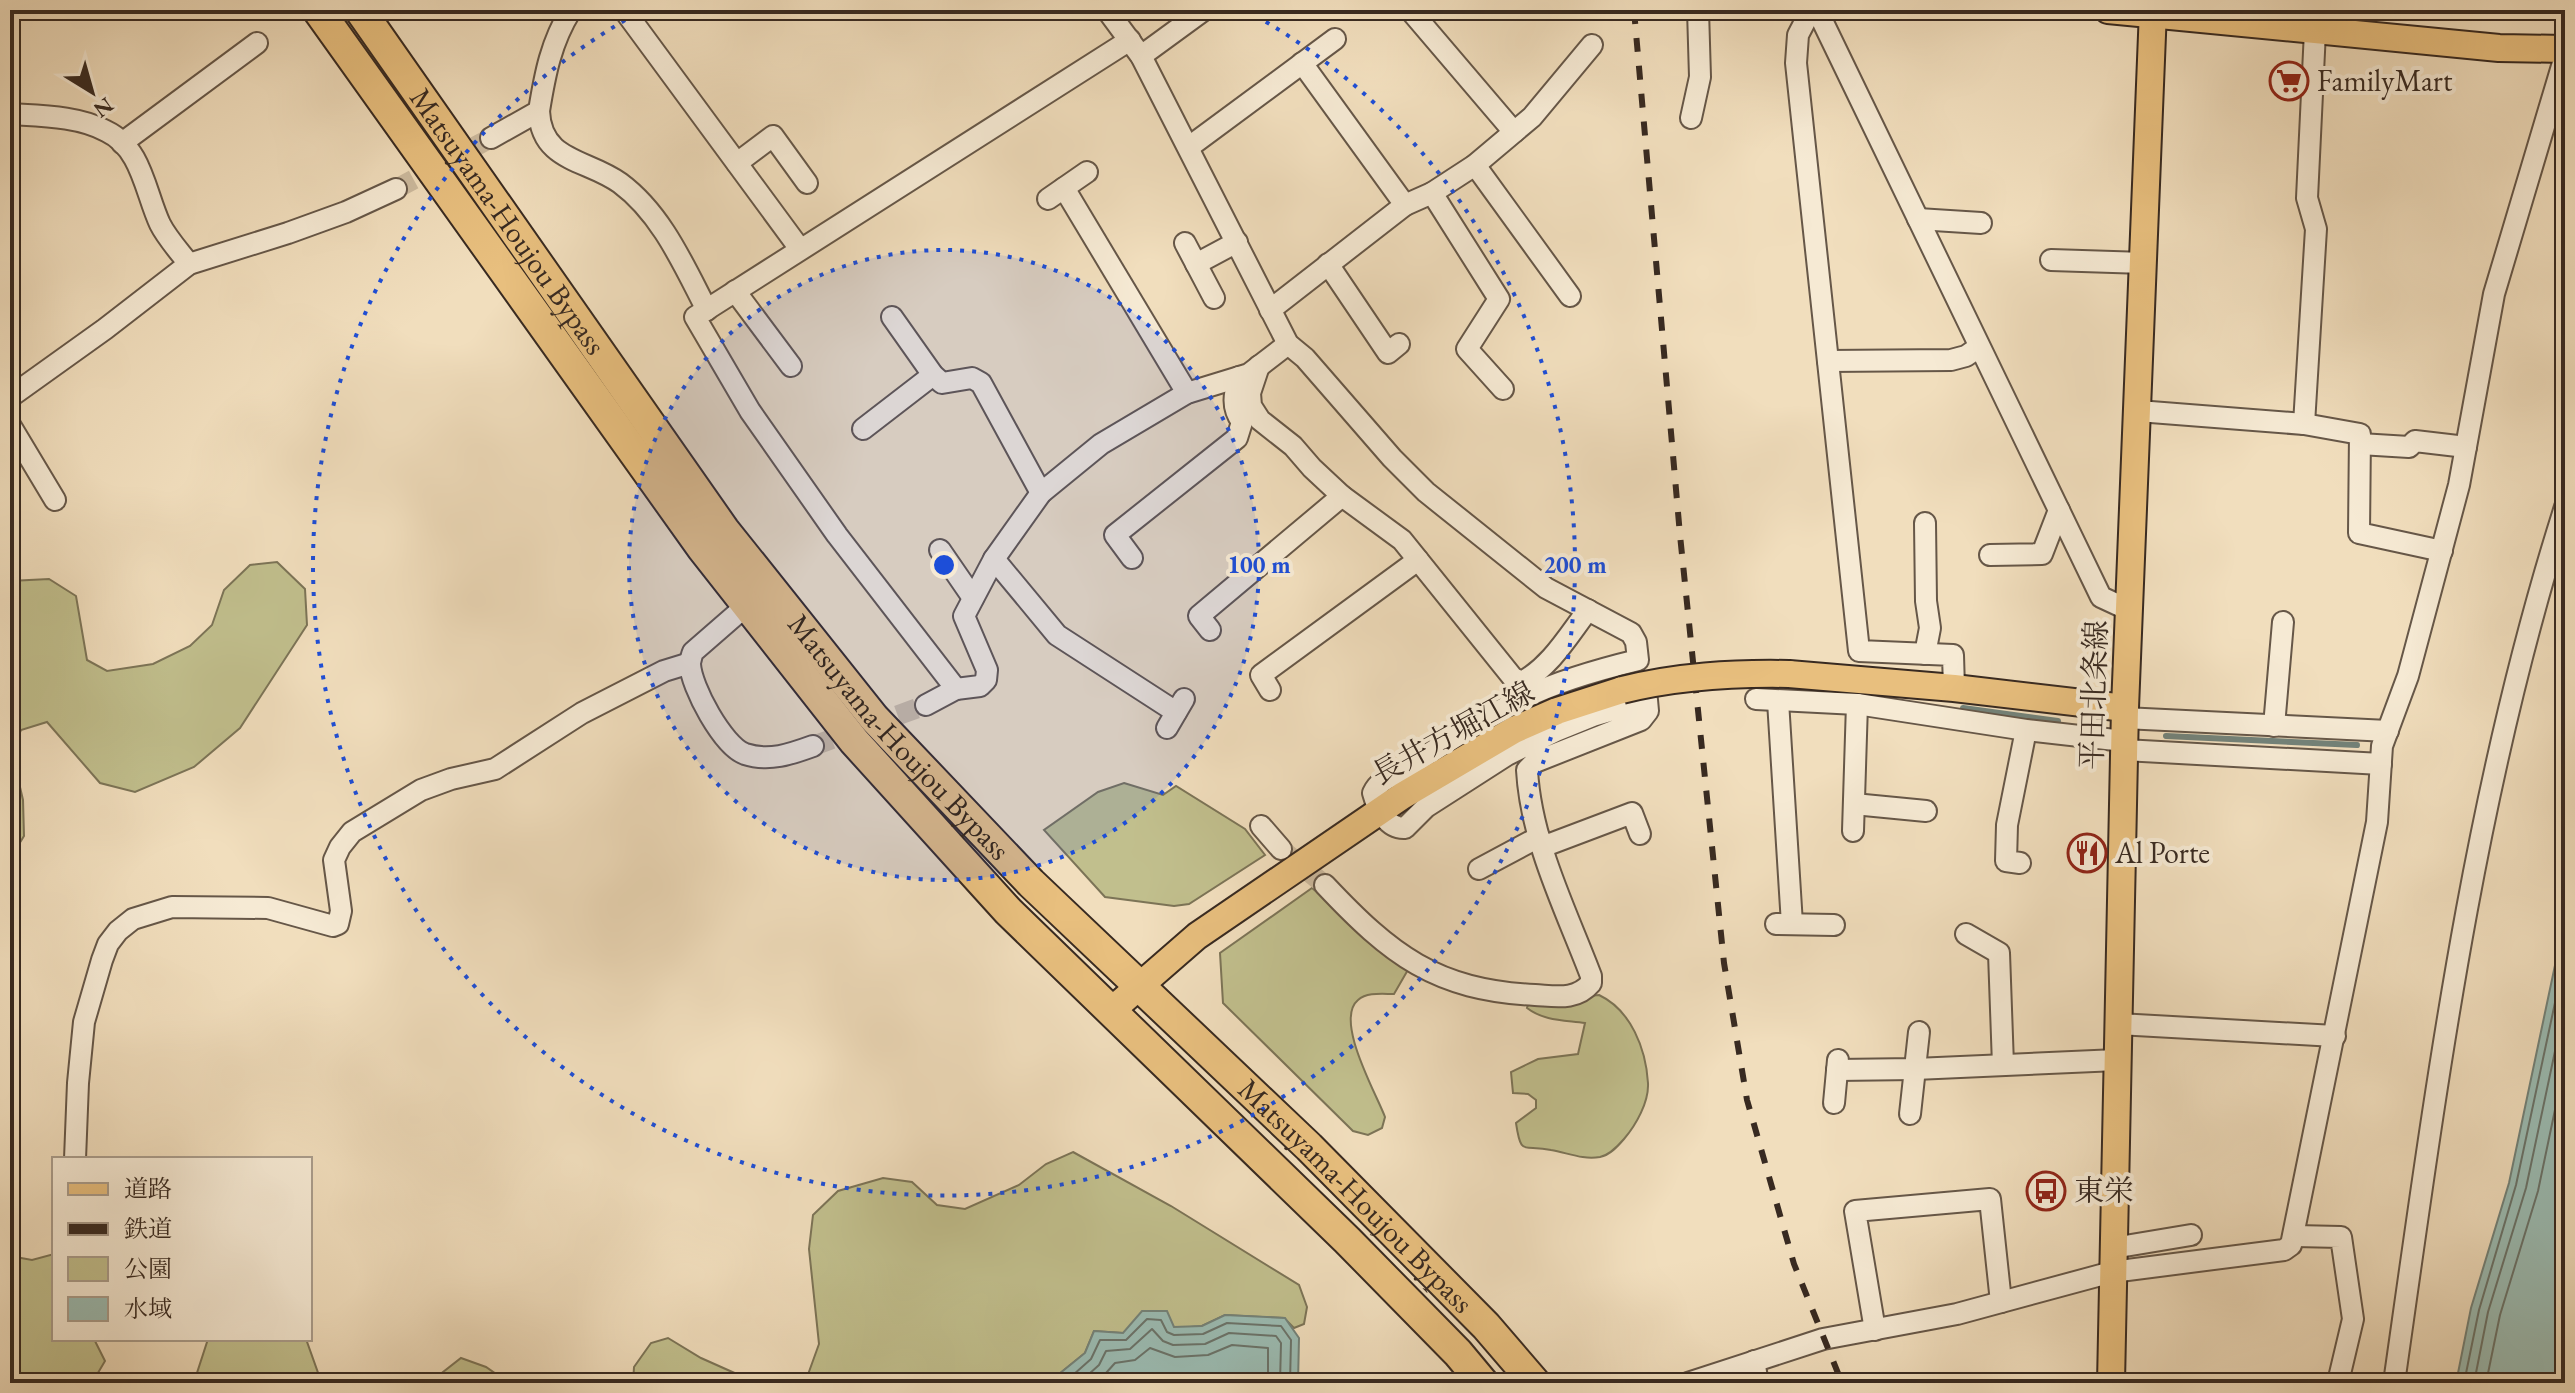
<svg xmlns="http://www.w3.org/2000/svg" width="2575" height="1393" font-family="'EB Garamond','Noto Serif JP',serif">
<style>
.green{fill:#c1bf8d;stroke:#7c7457;stroke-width:2}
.water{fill:#9bbcb3;stroke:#738279;stroke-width:2}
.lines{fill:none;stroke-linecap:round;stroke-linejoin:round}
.shore{stroke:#6a736a;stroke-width:2}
.stream{stroke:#738279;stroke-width:6}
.minor-tunnel{stroke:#ccba9e;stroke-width:20;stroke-dasharray:20 10;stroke-linecap:butt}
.minor-casing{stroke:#665748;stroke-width:24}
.major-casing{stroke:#382a21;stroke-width:30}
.highway-casing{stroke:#382a21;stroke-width:34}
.minor{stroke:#f6ead4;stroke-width:20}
.major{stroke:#e8bf7e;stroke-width:26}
.highway{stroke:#e8bf7e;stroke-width:30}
.rail{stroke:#382a21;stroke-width:6;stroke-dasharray:14 14;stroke-linecap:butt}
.major-bridge-casing{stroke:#382a21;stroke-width:30;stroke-linecap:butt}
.major-bridge{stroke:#e8bf7e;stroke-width:26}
.ring{fill:none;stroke:#1d4ed8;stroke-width:4;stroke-dasharray:4 8}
.labels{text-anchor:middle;stroke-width:8;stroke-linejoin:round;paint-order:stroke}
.poi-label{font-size:30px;fill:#382a21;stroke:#f6ead4;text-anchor:start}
.street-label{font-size:30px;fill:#382a21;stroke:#f6ead4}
.centre{fill:#1d4ed8;stroke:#f6ead4;stroke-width:4}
.ring-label{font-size:24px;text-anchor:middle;font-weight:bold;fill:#1d4ed8;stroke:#f6ead4;stroke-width:8;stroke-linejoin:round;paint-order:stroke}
</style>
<rect width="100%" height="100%" fill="#f1debd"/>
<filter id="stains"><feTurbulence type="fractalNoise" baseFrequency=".0025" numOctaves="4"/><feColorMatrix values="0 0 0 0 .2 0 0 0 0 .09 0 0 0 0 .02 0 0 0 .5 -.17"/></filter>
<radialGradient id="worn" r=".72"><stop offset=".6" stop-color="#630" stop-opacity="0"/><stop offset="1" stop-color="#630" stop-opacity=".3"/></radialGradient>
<!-- green -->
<g class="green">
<path d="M277,562l28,27 2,36 -67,103 -46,39 -59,25 -35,-9 -53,-61 -26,8 -9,23 11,47 1,36 -14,23v-278l39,-2 27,17 11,64 20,11 46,-7 37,-18 22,-21 12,-35 26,-25z"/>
<path d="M1124,783l39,12 13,-9 69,43 20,26 -76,49 -15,2 -69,-9 -61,-67 54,-38z"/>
<path d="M1312,888l97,80 -15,26c-12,0 -27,-2 -36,6 -24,20 18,93 27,117l-3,11 -14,7 -15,-4 -130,-128 -3,-50z"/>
<path d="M1599,995c32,15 47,54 49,88 1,19 -12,42 -24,56 -6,7 -14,16 -24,18 -17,3 -32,-4 -49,-7 -28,-6 -30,7 -35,-27l20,-15v-8l-8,-6 -15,-1 -2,-21 27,-13 40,-5 7,-31c-21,-3 -41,-2 -58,-15l1,-3 5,-3z"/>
<path d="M1073,1152l98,54 128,79 8,22 -3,17 -10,4 -10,-10 -59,-3 -23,11 -79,7 -29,-2 -9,22 -37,30h-250l8,-3 13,-36 -10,-95 4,-34 25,-24 45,-13 29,4 25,23 28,4 54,-24 27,-21z"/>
<path d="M54,1254v85h40l11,22 -13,22h-82v-127l22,4z"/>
<path d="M668,1338l33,20 56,25h-124l1,-16 17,-24z"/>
<path d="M208,1339h98l15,42 3,2h-125l-3,-7z"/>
<path d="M461,1358l25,9 23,16h-80z"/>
</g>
<!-- water -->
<g class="water">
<path d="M2565,918v465h-109l15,-75 38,-125z"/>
<path d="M1142,1311h25l7,16 28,-1 23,-11 60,3 14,20 -1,45h-250l37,-30 9,-22 29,2z"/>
</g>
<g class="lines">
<!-- shore -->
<g class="shore">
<path d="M1064,1383l27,-24 9,-19h26l21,-21 14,1 6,12 7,3 29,-1 24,-11 54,3 10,14 -1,43"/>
<path d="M1079,1383l20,-18 7,-14 24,-2 22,-20 11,12 10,4 32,-1 24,-11 47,3 5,7 -1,40"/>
<path d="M1097,1383l18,-20 20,-3 15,-12 25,9 33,-2 24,-10 36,3v35"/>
<path d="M2464,1383l15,-73 37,-125 49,-229"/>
<path d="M2474,1383l14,-71 38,-124 39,-184"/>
<path d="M2486,1383l14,-68 38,-124 27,-129"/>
</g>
<!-- stream -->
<g class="stream">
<path d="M1963,708l95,13"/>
<path d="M2166,736l191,9"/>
</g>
<!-- minor-tunnel -->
<g class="minor-tunnel">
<path d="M396,189l95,-51"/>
<path d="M813,746l113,-41"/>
<path d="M1281,849l44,36"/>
</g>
<!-- minor casing -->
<g class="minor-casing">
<g id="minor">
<path d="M624,10l176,239"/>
<path d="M1107,10l34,46 147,288 17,14 87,100 34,34 120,96 85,45 5,9 2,18c-37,9 -83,22 -116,39 -40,20 -79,45 -116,70 -12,8 -26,9 -33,24 4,15 14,36 32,35l21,-21 81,-52 49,-24 37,-15 54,-16 1,11 -7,9 -106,42 -8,8c4,72 39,140 64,206v7c-15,18 -36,13 -56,12 -100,-5 -144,-40 -210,-110"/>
<path d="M1410,10l104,122"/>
<path d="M1811,10l-13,25 -2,28 63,588 94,4 1,33"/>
<path d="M1817,10l284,587 28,13"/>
<path d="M1141,56l63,-46"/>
<path d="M539,111c2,51 48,48 81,72 42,31 64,83 87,127"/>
<path d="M10,114c31,2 69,2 96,17 36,17 39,61 54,93 7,14 19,27 29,40"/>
<path d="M1691,118l9,-41 -2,-67"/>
<path d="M491,138l48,-27c6,-37 12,-69 32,-101"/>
<path d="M122,143l135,-100"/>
<path d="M1189,147l146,-108"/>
<path d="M737,163l36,-27 34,47"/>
<path d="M1475,165l95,131"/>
<path d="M1064,188l123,205"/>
<path d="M1432,193l43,-28 57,-48 60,-72"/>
<path d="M1048,199l39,-27"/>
<path d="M1405,205l27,-12 67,106 -32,50 36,40"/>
<path d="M1918,219l63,4"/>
<path d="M1185,243l29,55"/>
<path d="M2051,260l93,3"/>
<path d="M1196,264l41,-22"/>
<path d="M1328,264l60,89 11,-9"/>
<path d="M735,291l56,75"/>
<path d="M1270,310l135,-105 -103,-142"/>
<path d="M892,317l41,58 9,8 30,-5 9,5 60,110"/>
<path d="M1828,361l123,-1 15,-4 13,-9"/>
<path d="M1259,366l-9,27 1,13 9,14 33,26 19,22 30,28 60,44 111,138 9,4c29,-16 46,-46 66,-72"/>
<path d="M10,397l95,-68 84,-65 99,-31 58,-21 50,-23"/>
<path d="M2138,411l166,13 56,10 -1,99 83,18"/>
<path d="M2304,424l12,-195 -9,-31 8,-167"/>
<path d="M10,425l45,75"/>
<path d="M863,429l70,-54"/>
<path d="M2360,444l49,3 6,-6 51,6"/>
<path d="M1925,523l1,78 4,27 -5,26"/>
<path d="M940,550l33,48"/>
<path d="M1990,555l52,-1 17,-44"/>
<path d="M1132,558l-17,-23 122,-97 5,-16c-11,-15 -8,-28 -3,-45"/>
<path d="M994,559l63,76 119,77"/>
<path d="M747,605l-54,47c-1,2 -3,10 -3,12 1,23 33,82 55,90 24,8 46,0 68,-8"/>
<path d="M1210,630l-11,-14 143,-120"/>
<path d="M956,689l-119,-154 -87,-124 -55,-94 435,-277"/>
<path d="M1270,690l-9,-15 157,-115"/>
<path d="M1756,699l101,5 169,26 98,11"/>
<path d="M1778,701l14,223"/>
<path d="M926,705l30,-16 24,-3 6,-6 1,-10 -23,-54 30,-57 47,-66 60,-49 86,-51 62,-19 39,-30"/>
<path d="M2124,718l264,13"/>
<path d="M2274,726l9,-104"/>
<path d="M1167,728l17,-29"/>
<path d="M2124,750l257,14"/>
<path d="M1854,804l72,7"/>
<path d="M1261,826l20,23"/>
<path d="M1853,831l4,-127"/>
<path d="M1542,847l90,-34 8,21"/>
<path d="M2020,863l-14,-2 1,-36 19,-95"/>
<path d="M1479,869l60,-32"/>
<path d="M1776,924l58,1"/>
<path d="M1966,934l33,19 4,112"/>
<path d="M2118,1024l217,12"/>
<path d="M1837,1070l78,-1 202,-9"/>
<path d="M1834,1103l4,-43"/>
<path d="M1910,1114l9,-82"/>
<path d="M75,1159l3,-76 6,-61 18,-62 6,-16 10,-13 15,-12 39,-12 96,1 65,18 5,-2 3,-13 -7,-51 6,-13 12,-15 69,-42 30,-11 44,-10 87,-56 82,-42 26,-8"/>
<path d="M2295,1236l46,1 12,82 -14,59"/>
<path d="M2113,1248l78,-13"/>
<path d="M1875,1330l-20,-119 135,-12 11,103"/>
<path d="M1754,1361l4,22"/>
<path d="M1688,1383l135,-44 134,-25 155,-42 172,-22 7,-5 86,-423 5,-76 26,-70 51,-191 35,-191 71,-238"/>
<path d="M2394,1383c42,-295 80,-591 171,-876"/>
</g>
</g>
<!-- major casing -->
<g class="major-casing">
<g id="major">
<path d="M2108,10l391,38 66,1"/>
<path d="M1789,674l165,14 171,20"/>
<path d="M1112,1010l85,-74 205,-140 112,-66 43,-19 65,-21"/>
<path d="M2111,1383l14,-675 28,-698"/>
</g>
</g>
<!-- highway casing -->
<g class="highway-casing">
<g id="highway">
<path d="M318,10l385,539 151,192 154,170 339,329 111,113 25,30"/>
<path id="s1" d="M360,10l364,520 150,188 157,165 278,264 177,179 49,57"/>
</g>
</g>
<!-- minor -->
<use href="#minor" class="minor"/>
<!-- major -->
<use href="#major" class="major"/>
<!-- highway -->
<use href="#highway" class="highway"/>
<!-- rail -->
<path class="rail" d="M1634,10l46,525 44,428 23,137 47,164 48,119"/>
<!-- major-bridge casing -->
<g class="major-bridge-casing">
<path id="major-bridge" d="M1622,690c56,-14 110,-17 167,-16"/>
</g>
<!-- major-bridge -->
<use href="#major-bridge" class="major-bridge"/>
</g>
<!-- distance rings -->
<circle cx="944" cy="565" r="315" fill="#1d4ed8" fill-opacity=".12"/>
<g class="ring">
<circle cx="944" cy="565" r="315"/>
<path d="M1245 10A631 631 0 1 1 643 10"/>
</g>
<!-- icons -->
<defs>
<g id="supermarket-ring" transform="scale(2)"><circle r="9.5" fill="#f6ead4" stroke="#8f2418" stroke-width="1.5"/><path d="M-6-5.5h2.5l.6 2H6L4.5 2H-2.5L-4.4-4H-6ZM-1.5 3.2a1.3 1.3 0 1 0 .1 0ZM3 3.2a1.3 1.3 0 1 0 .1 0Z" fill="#8f2418"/></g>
<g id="restaurant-ring" transform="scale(2)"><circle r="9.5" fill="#f6ead4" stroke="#8f2418" stroke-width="1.5"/><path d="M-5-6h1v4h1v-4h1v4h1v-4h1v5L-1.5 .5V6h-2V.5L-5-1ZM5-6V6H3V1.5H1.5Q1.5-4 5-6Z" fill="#8f2418"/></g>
<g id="bus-ring" transform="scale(2)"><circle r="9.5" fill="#f6ead4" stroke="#8f2418" stroke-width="1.5"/><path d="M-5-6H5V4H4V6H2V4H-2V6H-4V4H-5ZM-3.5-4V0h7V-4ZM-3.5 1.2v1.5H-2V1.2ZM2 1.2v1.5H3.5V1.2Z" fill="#8f2418"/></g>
</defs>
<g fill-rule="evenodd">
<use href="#supermarket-ring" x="2289" y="81"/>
<use href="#restaurant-ring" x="2087" y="853"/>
<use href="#bus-ring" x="2046" y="1191"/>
</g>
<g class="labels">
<!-- poi labels -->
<g class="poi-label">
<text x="2317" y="91">FamilyMart</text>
<text x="2115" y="863">Al Porte</text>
<text x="2074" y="1201">東栄</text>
</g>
<!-- street labels -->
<g class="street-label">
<text dy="10" stroke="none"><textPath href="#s1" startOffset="258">Matsuyama-Houjou Bypass</textPath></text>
<text transform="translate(2094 695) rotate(-88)" y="10">平田北条線</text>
<text transform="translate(1453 733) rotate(-29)" y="10">長井方堀江線</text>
<text dy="10" stroke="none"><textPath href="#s1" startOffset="906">Matsuyama-Houjou Bypass</textPath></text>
<text dy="10" stroke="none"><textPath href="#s1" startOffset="1554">Matsuyama-Houjou Bypass</textPath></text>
</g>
</g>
<circle cx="944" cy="565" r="12" class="centre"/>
<g class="ring-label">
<text x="1259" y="573">100 m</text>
<text x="1575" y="573">200 m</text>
</g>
<!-- margin -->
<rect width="2575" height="1393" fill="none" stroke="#f1debd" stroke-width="40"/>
<rect x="12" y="12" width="2551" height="1369" fill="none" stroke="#382a21" stroke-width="4"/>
<rect x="20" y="20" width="2535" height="1353" fill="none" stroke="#382a21" stroke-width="2"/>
<!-- legend -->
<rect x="52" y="1157" width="260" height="184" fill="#f6ead4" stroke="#aa9d8c" stroke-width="2"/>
<rect x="68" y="1183" width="40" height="12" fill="#e8bf7e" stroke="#aa9d8c" stroke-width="2"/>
<text x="124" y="1197" font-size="24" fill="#382a21">道路</text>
<rect x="68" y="1223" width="40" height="12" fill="#382a21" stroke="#aa9d8c" stroke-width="2"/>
<text x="124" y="1237" font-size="24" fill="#382a21">鉄道</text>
<rect x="68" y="1257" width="40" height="24" fill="#c1bf8d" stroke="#aa9d8c" stroke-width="2"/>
<text x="124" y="1277" font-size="24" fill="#382a21">公園</text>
<rect x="68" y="1297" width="40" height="24" fill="#9bbcb3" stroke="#aa9d8c" stroke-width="2"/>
<text x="124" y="1317" font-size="24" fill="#382a21">水域</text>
<!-- north arrow -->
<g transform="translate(92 92) rotate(143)" stroke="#f6ead4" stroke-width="6" paint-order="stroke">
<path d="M0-6L14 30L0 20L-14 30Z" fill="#382a21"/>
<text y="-12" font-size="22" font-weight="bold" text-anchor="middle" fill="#382a21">N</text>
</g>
<rect width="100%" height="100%" filter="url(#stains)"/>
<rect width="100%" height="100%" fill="url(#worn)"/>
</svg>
